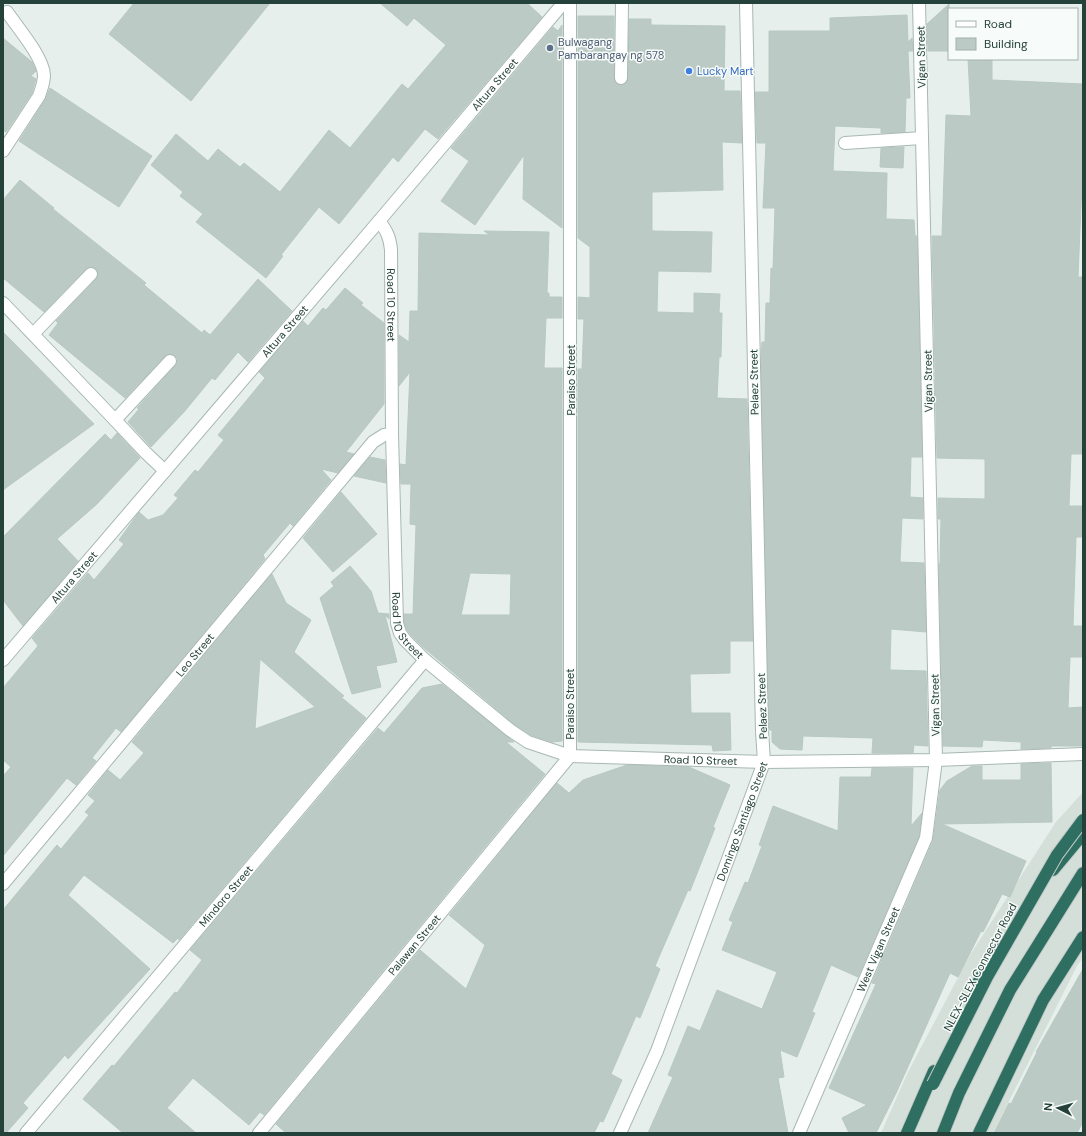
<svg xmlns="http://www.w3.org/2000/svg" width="1086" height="1136" font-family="'DM Sans',sans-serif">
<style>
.built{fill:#d4dfda}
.building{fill:#bbcac4;stroke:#b8c9c2;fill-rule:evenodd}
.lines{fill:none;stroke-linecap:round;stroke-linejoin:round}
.service-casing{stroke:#a8b8b2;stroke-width:14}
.minor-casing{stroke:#a8b8b2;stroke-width:14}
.tertiary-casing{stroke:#a8b8b2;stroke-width:14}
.motorway-casing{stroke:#c2cac8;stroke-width:14}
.service{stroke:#fff;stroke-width:12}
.minor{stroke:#fff;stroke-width:12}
.tertiary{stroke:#fff;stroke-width:12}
.motorway{stroke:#2f6f62;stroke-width:12}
.motorway-bridge-casing{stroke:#c2cac8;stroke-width:14;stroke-linecap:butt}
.motorway-bridge{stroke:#2f6f62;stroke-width:12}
.service-dot{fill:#5c6f8a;stroke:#f7fbf9;stroke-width:1.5}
.shop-dot{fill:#3f7fe0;stroke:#f7fbf9;stroke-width:1.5}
.labels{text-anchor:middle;stroke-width:3;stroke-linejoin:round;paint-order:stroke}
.service-label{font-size:11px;fill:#4e5e75;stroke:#f7fbf9;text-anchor:start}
.street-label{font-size:11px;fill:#24423a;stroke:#f7fbf9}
.shop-label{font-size:11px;fill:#366cbe;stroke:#f7fbf9;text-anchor:start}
</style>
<rect width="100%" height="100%" fill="#e6efeb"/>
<!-- built -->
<path class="built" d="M1083,792v166l-6,8 -84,167h-112l27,-61 62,-117 86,-133z"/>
<!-- building -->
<g class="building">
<path d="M134,3h136l-79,98 -82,-67z"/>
<path d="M380,3h147l15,14 -104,122 -13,-10 -27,33 -5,-5 -54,67 -20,-17 -38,48 2,1 -17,22 -70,-56 7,-8 -23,-18 3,-4 -32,-27 25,-31 32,27 10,-12 22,18 4,-4 36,29 49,-62 21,18 52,-64 6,5 38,-44 -32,-27 -7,8z"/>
<path d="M949,4v47h-21l-1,-27z"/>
<path d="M907,15l1,27 4,-4 1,13h-5l2,47h-4l-1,34 -24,1v-5l-46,-2 -2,45 54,2 -1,46 28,1 1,16h2l5,221h-11l-1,40 13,1v21l-21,-1 -2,44 24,1 2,69 -35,-3 -1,41 36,1 2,75 -14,-1 -1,8h-41l1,-15 -70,-2 -1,14 -22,-1 -8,-7v-12h-3l-8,-366 1,-22h3l1,-39h4l1,-35 2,1 2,-61h-12l3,-65h-9l-2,-51h14v-61h61v-13z"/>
<path d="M578,16h36v62l1,4 6,3 4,-1 3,-6 1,-59h22v6l74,1 -1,65h16l2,52 -20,-1 1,48 -71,2v39l60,1 -1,40 -53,-1 -1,41 37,1v-20l26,1 -1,19h3l-1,44h-2l-2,41 30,1 6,242h-23v32l-40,1 1,39h39l1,37 -18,1 -1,-6 -134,-3v-373h4l2,-50h-6v-22l12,1v-51l-12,-9z"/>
<path d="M562,25v203l-39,-29 1,-44 -49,70 -34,-24 28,-40 -18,-13 102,-121 5,4z"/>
<path d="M3,38l29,24 4,9 -5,5 5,3 -4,14 -26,39 -3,-2z"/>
<path d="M968,59h24v21l91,4v99h-1l-4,94h5v177h-12l-2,52h14v31h-7l-3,89h10v31h-13l-2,51 15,-1v39h-32v2l-30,1v-7l-38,-2 -1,7 -39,-1 -4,-182h1l1,-45h-3v-21l47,1v-40l-48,-1 -5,-222h10l4,-121 25,1z"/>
<path d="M50,88l102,68 -33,51 -100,-66 26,-41z"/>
<path d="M904,147l-1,21 -23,-1 1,-19z"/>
<path d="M20,180l34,28 -1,1 93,74 -2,2 58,48 2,-3 6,5 48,-56 34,32 -44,51 -10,-10 -23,28 -3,-2 -28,34 -33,35 -23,-25 11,-13 -2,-1 38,-42 2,-4v-4l-6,-4 -6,2 -40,42 -76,-63 9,-12 -2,-2 40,-42 2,-7 -2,-3 -3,-2h-4l-3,2 -42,43 -41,-34v-78z"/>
<path d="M484,231l65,1 -2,61h2v4h13v21h-16l-2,50h18v373l-10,1 -21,-7 -17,-11 -91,-77 -12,-12 -4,-5 -3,-8v-8h9l3,-89 -6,-1 1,-40h-10l-1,-20 6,1 4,-93 -11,14v-51l10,7 1,-31h8l1,-78 71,2zM470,573l41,1 -1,41h-49z"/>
<path d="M345,288l18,15 -2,2 23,18v81l-38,48 8,2 -16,19 -17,-4 10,11 -38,46 -3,-3 -27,32 2,4 -144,173 -5,-4 -24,30 4,3 -20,24 -9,-7 -64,78v-80l8,-9 -8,-7v-72l35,-42 -6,-8 56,-65 6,7 30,-36 -5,-4 20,-28 9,8 15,-5 15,-17 -4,-3 21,-25 3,2 26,-32 -6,-5 47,-57 -6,-6 44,-51 5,5 15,-18 3,2z"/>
<path d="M3,332l91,92 -91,66z"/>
<path d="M117,433l23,25 -43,46 -40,35 21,22 -55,65 -20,-26v-63l102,-103 6,6z"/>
<path d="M370,457l15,3 1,23 -32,-7z"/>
<path d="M341,492l36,42 -44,38 -30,-34z"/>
<path d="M350,566l21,25 7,22 11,1v5l-4,-4 12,47 -21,4 5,21 -29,7 -32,-96 14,-12 -3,-4z"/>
<path d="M272,574l14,29 25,17 -17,32 50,44 -3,1 25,21 -187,222 -1,-2 -5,5 -89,-68 -16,20 82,74 -82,90 -3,-4 -42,48 5,5 -22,25h-3v-223l54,-65 4,4 28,-34 -4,-3 10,-11 -7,-6 20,-25 12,10 24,-27 -12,-11zM260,659l55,48 -60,22z"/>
<path d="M442,684l72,58h-8l39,32 -281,341 -4,-3 -11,13 -56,-47 -26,30 29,25h-73l-40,-34 29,-34 2,1 61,-74 2,1 25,-33 -12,-10 188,-222 6,5 38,-45z"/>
<path d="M1051,763l1,59 -110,2 84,37 -16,36 -8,-3 -19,38 -2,-1 -23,46 -8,-4 -53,118 -21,42h-27l-7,-15 25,-13 -38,-17 47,-104 -4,-1 61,-142 7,-51 7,-9 25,-15h10v14h39v-16z"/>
<path d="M627,765l62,2 41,18 -17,42 2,1 -25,63 -2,-1 -33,76 5,3 -20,49 -4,-2 -25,58 11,6 -19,42 -3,-1 -6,12h-308l-10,-9 144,-174 46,39 19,-44 -36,-30 108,-132 12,10 14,-13z"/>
<path d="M872,768h41l-2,58 11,-13 -3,23 -61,141 -27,-12 -19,47 3,1 -18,44 -17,-7 4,27 -6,1 10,55h-140l25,-56 -5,-2 20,-49 12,5 17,-41 45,19 15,-37 -55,-22 11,-28 -4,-2 16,-38 3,1 14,-37 -3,-1 14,-39 65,25 2,-54h31z"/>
<path d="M1083,969v153l-6,11h-83l15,-30 2,1 26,-52h-1z"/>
</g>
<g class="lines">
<!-- service casing -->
<g class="service-casing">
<g id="service">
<path d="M621,78l1,-75"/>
<path d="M845,143l77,-5"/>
</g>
</g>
<!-- minor casing -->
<g class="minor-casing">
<g id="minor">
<path d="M3,151l36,-55c2,-6 5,-13 5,-21 -1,-18 -26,-47 -37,-63"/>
<path id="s1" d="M379,221c8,10 11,17 12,29l1,184 5,189 3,10 5,7 20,20 85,70 18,12 42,14 194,6 172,-2 147,-6"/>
<path d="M3,303l112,117 30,32 20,19"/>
<path d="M33,334l58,-60"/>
<path d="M115,420l55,-59"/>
<path d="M570,756v-753"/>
<path id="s2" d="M3,884l370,-442 11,-7 8,-1"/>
<path id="s3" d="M26,1133l399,-473"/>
<path id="s4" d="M259,1133l311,-377"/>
<path id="s5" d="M620,1133l37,-82 107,-289 -2,-31 -16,-728"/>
<path id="s6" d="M799,1133l127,-295 10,-78 -17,-757"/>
</g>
</g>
<!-- tertiary casing -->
<g class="tertiary-casing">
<g id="tertiary">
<path id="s7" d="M3,660l376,-439 181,-214 7,-4"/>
</g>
</g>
<!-- motorway casing -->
<g class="motorway-casing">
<g id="motorway">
<path d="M1053,870l30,-36"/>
<path d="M978,983l9,-18 11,-16"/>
<path d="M907,1133l27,-62"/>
<path d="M943,1133l16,-40 51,-103 73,-117"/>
<path d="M979,1133l64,-133 40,-63"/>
</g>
</g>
<!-- service -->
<use href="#service" class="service"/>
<!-- minor -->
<use href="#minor" class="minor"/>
<!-- tertiary -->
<use href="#tertiary" class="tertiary"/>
<!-- motorway -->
<use href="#motorway" class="motorway"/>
<!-- motorway-bridge casing -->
<g class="motorway-bridge-casing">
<path id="motorway-bridge" d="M933,1084l54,-107 70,-122 26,-35"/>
</g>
<!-- motorway-bridge -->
<use href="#motorway-bridge" class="motorway-bridge"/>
</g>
<!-- markers -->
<circle class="service-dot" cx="550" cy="48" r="4"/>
<circle class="shop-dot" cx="689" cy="71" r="4"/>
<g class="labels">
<!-- service labels -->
<g class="service-label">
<text x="558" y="46">Bulwagang<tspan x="558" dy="13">Pambarangay ng 578</tspan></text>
</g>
<!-- street labels -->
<g class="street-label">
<text transform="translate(921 57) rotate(-91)" y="4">Vigan Street</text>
<text dy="4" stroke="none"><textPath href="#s7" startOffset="757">Altura Street</textPath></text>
<text dy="4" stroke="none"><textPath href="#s1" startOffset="87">Road 10 Street</textPath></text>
<text dy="4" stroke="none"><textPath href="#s7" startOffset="433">Altura Street</textPath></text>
<text transform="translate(571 380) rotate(-90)" y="4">Paraiso Street</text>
<text transform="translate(928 381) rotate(-91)" y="4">Vigan Street</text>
<text transform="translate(754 382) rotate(-91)" y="4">Pelaez Street</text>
<text dy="4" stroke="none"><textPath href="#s7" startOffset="109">Altura Street</textPath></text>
<text dy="4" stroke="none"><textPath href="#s1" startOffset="411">Road 10 Street</textPath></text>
<text dy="4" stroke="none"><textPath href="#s2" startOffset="299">Leo Street</textPath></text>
<text transform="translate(570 704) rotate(-90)" y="4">Paraiso Street</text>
<text transform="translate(935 705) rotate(-91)" y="4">Vigan Street</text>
<text transform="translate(762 706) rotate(-92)" y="4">Pelaez Street</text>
<text dy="4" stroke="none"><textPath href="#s1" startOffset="759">Road 10 Street</textPath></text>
<text dy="4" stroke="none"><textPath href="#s5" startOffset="335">Domingo Santiago Street</textPath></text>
<text dy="4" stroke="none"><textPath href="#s3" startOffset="310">Mindoro Street</textPath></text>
<text dy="4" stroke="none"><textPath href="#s4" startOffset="244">Palawan Street</textPath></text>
<text dy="4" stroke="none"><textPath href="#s6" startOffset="200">West Vigan Street</textPath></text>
<text transform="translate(980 967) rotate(-62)" y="4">NLEX-SLEX Connector Road</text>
</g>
<!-- shop labels -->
<g class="shop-label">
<text x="697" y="75">Lucky Mart</text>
</g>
</g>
<!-- border -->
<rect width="1086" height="1136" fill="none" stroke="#24423a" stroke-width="8"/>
<!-- legend -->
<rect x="948" y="8" width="130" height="52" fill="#f7fbf9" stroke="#a3b1ad"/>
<rect x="956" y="21" width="20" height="6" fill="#ffffff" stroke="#a3b1ad"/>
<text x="984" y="28" font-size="12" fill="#24423a">Road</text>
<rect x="956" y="38" width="20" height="12" fill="#bbcac4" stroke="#a3b1ad"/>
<text x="984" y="48" font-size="12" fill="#24423a">Building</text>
<!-- north arrow -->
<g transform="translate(1058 1108) rotate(276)" stroke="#f7fbf9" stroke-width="3" paint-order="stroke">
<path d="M0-3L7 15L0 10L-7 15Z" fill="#24423a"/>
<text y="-6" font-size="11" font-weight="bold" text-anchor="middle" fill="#24423a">N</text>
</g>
</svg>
